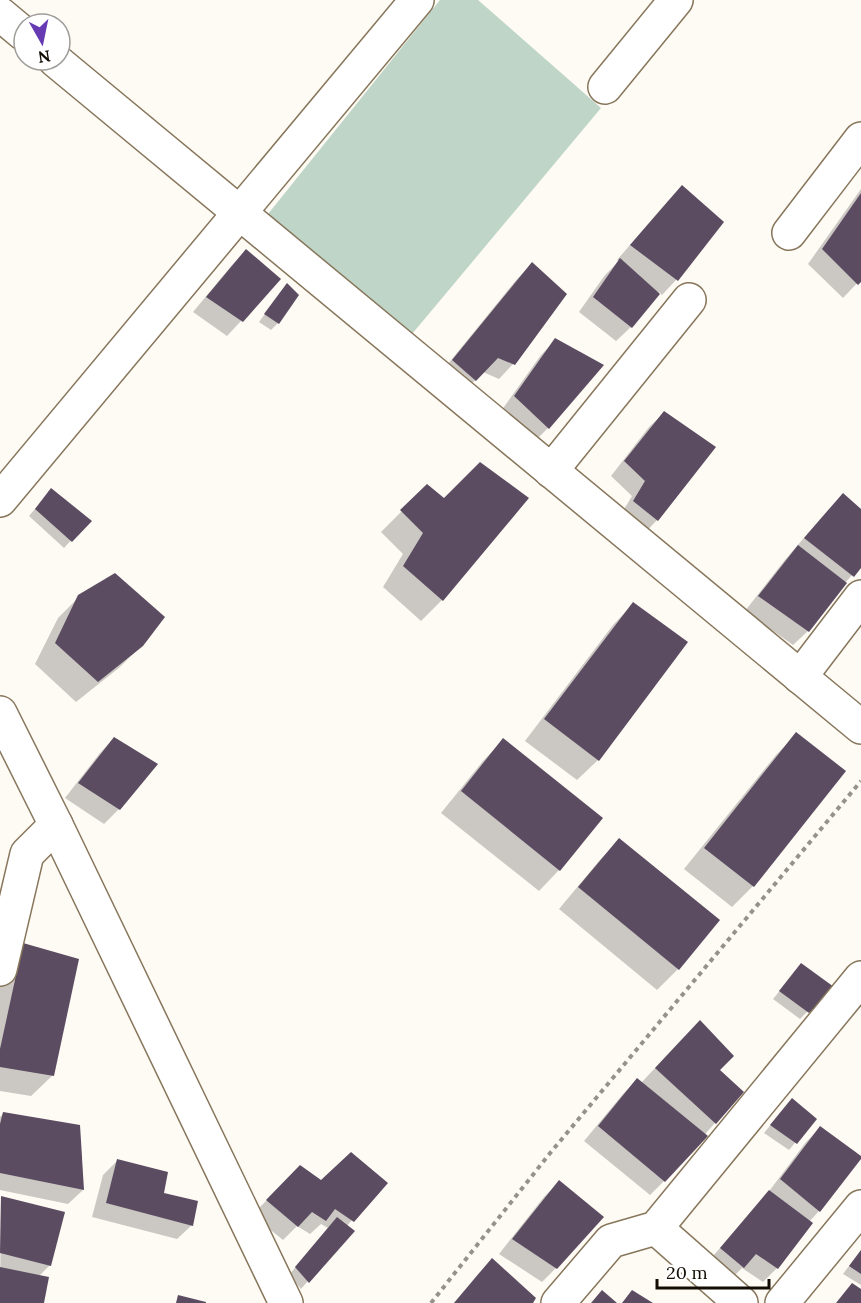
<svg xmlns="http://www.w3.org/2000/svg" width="861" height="1303" font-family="Lora,serif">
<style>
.green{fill:#bed5c7}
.shadow{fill:#0003}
.building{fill:#5b4c61}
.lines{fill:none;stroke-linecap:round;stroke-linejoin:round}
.minor-casing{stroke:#87765b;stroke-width:36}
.tertiary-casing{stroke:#87765b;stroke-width:36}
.path{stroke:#969189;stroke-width:4;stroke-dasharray:4.5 4.5;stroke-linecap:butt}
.minor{stroke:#fff;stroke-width:33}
.tertiary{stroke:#fff;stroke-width:33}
</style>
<rect width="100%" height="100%" fill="#fefaf4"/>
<!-- green -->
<path class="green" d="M440,0h38l123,108 -189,226 -144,-120z"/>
<!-- shadow -->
<g class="shadow">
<path d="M682,187l40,35 -46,58 -14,15 -3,-3 -28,35 -15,14 -37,-29 26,-37 14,-14 -2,-1 51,-59z"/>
<path d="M861,189v90l-18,19 -35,-34z"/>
<path d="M246,251l33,28 -38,42 -14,15 -34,-24 39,-47z"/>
<path d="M532,264l-19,100 -14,15 -16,-7 -22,23 -22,-20 78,-96z"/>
<path d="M281,292l-3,31 -7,7 -12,-8z"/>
<path d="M556,340l-8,88 -14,14 -33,-31 40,-56z"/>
<path d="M664,413l-7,107 -14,15 -23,-19 12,-20 -21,-20 38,-49z"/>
<path d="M427,486l18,14 81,-1 -84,101 -21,21 -38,-34 20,-33 -22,-22z"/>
<path d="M51,490l38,31 -25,27 -35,-32z"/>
<path d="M843,495l18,16v54l-16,18 -37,48 -15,14 -48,-34 39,-50 44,-51z"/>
<path d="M79,597l63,48 -22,22 -44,35 -41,-38 23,-46z"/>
<path d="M633,604l-35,156 -21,20 -52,-39 88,-116z"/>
<path d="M797,734l47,37 -91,115 -21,21 -48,-38 92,-114z"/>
<path d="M114,738l5,71 -15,15 -39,-26 35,-45z"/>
<path d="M503,740l56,130 -20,21 -98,-78 42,-52z"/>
<path d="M619,840l59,129 -21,21 -98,-81 40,-48z"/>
<path d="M23,944l29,132 -21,20 -31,-5v-114z"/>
<path d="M801,965l30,22 -31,32 -27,-20z"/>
<path d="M685,1036l57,56 -78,89 -14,14 -66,-54 39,-47 14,-14 4,3z"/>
<path d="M785,1107l30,12 -26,31 -25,-17z"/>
<path d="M3,1114l76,12 4,64 -15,14 -68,-14v-73z"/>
<path d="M820,1128l40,30 -41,53 -10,11 -32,46 -14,14 -21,-14 -13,13 -22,-18 60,-69 39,-52z"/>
<path d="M117,1161l46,33 29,31 -15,14 -85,-22 11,-42z"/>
<path d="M300,1167l21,15 31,38 -6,7 6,4 -51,58 -12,-14 39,-47 -7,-4 -11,10 -13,-8 -14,14 -31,-25z"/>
<path d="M559,1182l-3,86 -14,14 -43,-28 45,-57z"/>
<path d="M1,1197l49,68 -11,11 4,27h-43z"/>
<path d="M861,1250v35l-18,-11z"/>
<path d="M492,1260l39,43h-77l24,-29z"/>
</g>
<!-- building -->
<g class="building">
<path d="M682,185l42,37 -46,59 -48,-36z"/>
<path d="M861,193v89l-3,3 -36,-36z"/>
<path d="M246,249l35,30 -38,43 -37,-25z"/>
<path d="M620,258l40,36 -28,34 -39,-31z"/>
<path d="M532,262l35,32 -52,71 -17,-7 -22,23 -24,-21z"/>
<path d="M287,283l12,12 -20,29 -15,-10z"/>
<path d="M555,338l49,27 -55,64 -35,-33z"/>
<path d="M664,411l52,36 -58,74 -25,-20 12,-20 -21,-20z"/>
<path d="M480,462l49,36 -86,103 -40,-35 20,-33 -23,-23 27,-26 17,14z"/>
<path d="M51,488l41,33 -20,21 -37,-33z"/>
<path d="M843,493l18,16v59l-7,9 -50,-39z"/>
<path d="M798,545l49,38 -38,49 -51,-36z"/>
<path d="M115,573l50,44 -22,29 -45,36 -43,-39 23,-48z"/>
<path d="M633,602l55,40 -89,119 -55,-42z"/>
<path d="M796,732l50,39 -92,116 -50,-39z"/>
<path d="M114,737l44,27 -38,46 -42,-27z"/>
<path d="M503,738l100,80 -43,53 -99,-80z"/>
<path d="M619,838l101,82 -41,50 -101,-83z"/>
<path d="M23,943l56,16 -25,117 -54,-9v-18z"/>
<path d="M801,963l33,24 -25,26 -30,-22z"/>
<path d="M700,1020l34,36 -14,14 24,22 -28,32 -61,-56z"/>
<path d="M637,1078l71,58 -43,46 -67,-56z"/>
<path d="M792,1098l25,21 -20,25 -27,-19z"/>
<path d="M3,1112l77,13 4,65 -84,-17v-49z"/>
<path d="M820,1126l41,30v3l-41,53 -40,-33z"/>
<path d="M351,1152l37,31 -34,39 -19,-13 -9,12 -14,-9 -14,15 -32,-27 34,-35 21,15z"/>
<path d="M117,1159l51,13 -4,21 34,8 -5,25 -87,-23z"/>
<path d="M559,1180l45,37 -47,52 -45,-30z"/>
<path d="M769,1190l44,33 -35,46 -22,-15 -12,14 -24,-20z"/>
<path d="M1,1196l64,16 -14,54 -51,-13z"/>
<path d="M337,1217l18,14 -46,52 -14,-16z"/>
<path d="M861,1250v24l-12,-8z"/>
<path d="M492,1258l44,40 -3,5h-79z"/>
<path d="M0,1267l49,10 -5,26h-44z"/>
<path d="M852,1283l9,6v14h-25z"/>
<path d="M602,1290l15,13h-26z"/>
<path d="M632,1290l21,13h-31z"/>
<path d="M178,1295l28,7v1h-30z"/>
</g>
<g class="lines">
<!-- minor casing -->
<g class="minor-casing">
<g id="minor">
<path d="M0,14l24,20"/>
<path d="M55,60l806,667"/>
<path d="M605,87l71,-87"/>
<path d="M789,233l72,-94"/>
<path d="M551,471l138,-171"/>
<path d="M0,500l417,-500"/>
<path d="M800,677l61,-80"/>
<path d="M0,969l27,-115 29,-29"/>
<path d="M656,1228l85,75"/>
<path d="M558,1303l53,-62 45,-13 205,-250"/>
<path d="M782,1303l79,-96"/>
</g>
</g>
<!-- tertiary casing -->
<g class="tertiary-casing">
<path id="tertiary" d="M0,713l56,112 230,478"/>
</g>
<!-- path -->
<path class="path" d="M431,1303l120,-151 310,-371"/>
<!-- minor -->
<use href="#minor" class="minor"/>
<!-- tertiary -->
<use href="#tertiary" class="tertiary"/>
</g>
<!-- north arrow -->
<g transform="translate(42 42) rotate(171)"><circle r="28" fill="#ffffff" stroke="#a09e9a" stroke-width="1.5"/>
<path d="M0-4.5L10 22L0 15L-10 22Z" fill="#653ab2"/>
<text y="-9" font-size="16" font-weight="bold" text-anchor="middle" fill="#120c03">N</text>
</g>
<!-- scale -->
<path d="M657 1279v9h112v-9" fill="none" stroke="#120c03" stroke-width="3"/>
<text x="666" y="1279" font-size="18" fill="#120c03" stroke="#ffffff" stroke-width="4.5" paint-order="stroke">20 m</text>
</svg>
